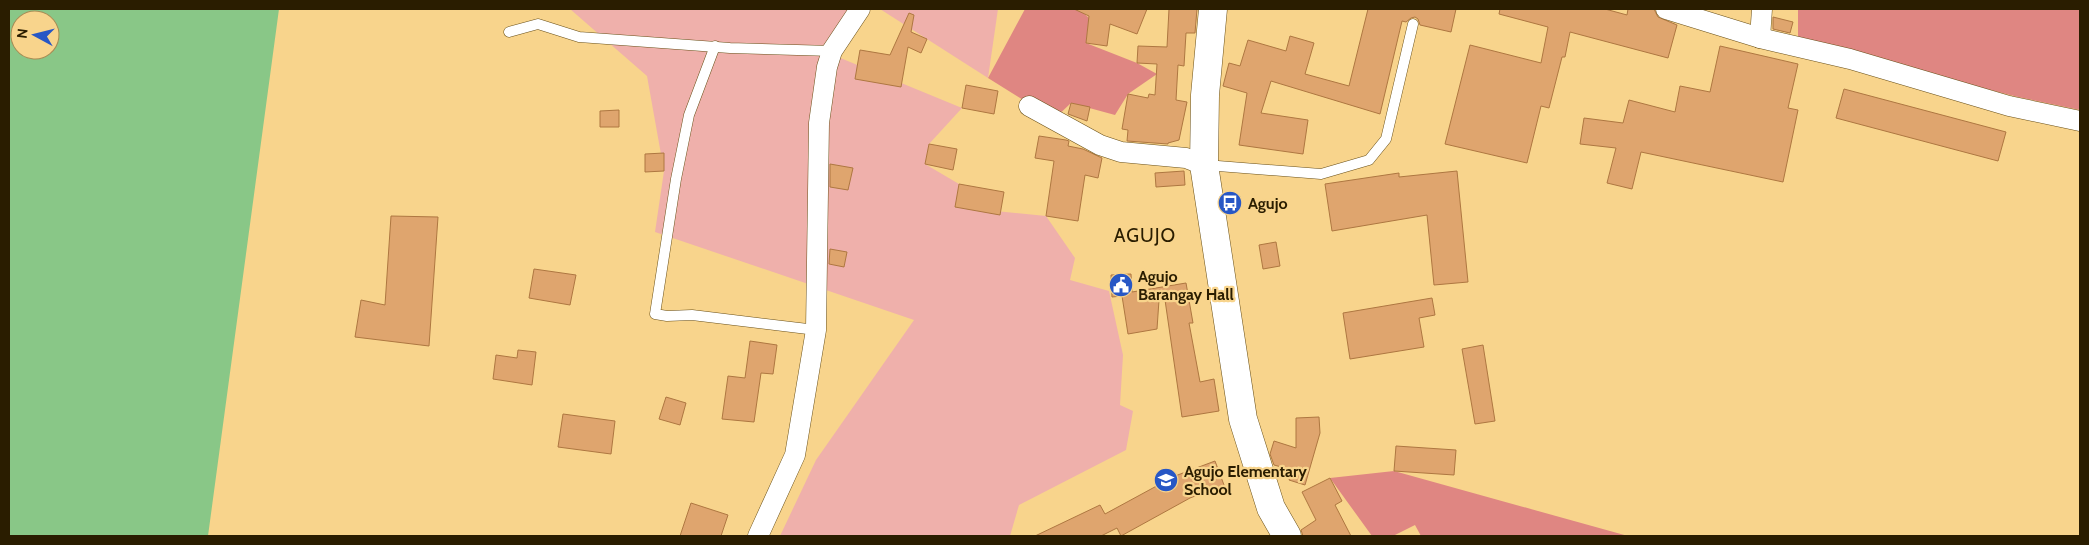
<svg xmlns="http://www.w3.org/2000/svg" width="2089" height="545" font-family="Cabin,sans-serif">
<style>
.green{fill:#efb0ab}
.forest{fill:#df8682}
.water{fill:#89c787;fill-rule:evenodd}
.building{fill:#dfa56e;stroke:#ae7741}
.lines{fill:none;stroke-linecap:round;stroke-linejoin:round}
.service-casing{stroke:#6a5018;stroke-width:11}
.minor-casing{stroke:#6a5018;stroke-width:21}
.secondary-casing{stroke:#6a5018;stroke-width:29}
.service{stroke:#fff;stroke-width:10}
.minor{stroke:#fff;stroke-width:20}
.secondary{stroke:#fff;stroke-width:28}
.labels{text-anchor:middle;stroke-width:4.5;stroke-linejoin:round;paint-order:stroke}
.poi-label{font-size:16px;font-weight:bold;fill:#2a1d00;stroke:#f8d48c;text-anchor:start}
.quarter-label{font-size:19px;letter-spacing:1px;fill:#2a1d00;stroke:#f8d48c}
</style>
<rect width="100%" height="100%" fill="#f8d48c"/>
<!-- green -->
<g class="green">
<path d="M570,9h285l-17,48 124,51 -33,36 -4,20 34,20 -4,23 91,9 29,42 -5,22 39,11 14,64 -3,50 13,6 -7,39 -107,55 -9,31h-230l36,-76 98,-140 -259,-88 9,-61 -17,-95z"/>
<path d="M880,9h118l-10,69z"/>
</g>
<!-- forest -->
<g class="forest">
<path d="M1025,9h54l10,9 -3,25 51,20 20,11 -29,20 -13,21 -44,-12 -17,16 -66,-41z"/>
<path d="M1798,9h282v101l-62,-13 -220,-56z"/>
<path d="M1394,471l234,65h-207l-6,-11 -22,11h-21l-42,-58z"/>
</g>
<!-- water -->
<path class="water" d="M9,9h270l-71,527h-199zM20,20h30v30h-30z"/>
<!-- building -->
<g class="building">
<path d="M1074,9h73l-10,25 -27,-10 -3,22 -21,-3 3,-27z"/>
<path d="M1169,9h28l-2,24h-9l-2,33 -6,-1 -2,35 11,2 -8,38 -11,3v1l-41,-3 1,-11 -6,-1 6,-35 20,4 1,-4 6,1 2,-31 -20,-1 1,-17 29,1z"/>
<path d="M1368,9h88l-5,23 -31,-7 -2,-6 -3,-2 -4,1 -5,4 -4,-1 -22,93 -109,-33 -10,32 47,7 -5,34 -64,-9 8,-52 -24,-7 6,-23 11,3 8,-26 38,11 4,-15 24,7 -9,31 44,12z"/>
<path d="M1500,9h105l22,6 1,-6h26l4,8 19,8 -9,33 -98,-26 -5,25h-3l-13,51 -8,-2 -14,57 -82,-19 25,-99 71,18 7,-36 -49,-13z"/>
<path d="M909,13l5,2 -3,17 16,7 -6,14 -13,-6 -7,40 -46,-8 5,-29 30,5z"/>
<path d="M1773,17l20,5 -3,11 -17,-4z"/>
<path d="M1720,46l78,18 -10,44 10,2 -15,72 -142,-30 -9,37 -25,-6 9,-35 -36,-4 4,-26 39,5 6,-23 46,12 5,-26 30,6z"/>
<path d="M966,85l32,6 -4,23 -32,-6z"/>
<path d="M1844,89l162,43 -8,29 -162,-43z"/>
<path d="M1071,103l19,4 -3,14 -19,-7z"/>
<path d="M619,110v17h-19v-16z"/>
<path d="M1039,136l27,4 3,1 -1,5 15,3 19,9 -4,20 -13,-3 -7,46 -32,-5 8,-55 -19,-3z"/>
<path d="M929,144l28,5 -4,21 -28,-6z"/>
<path d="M664,153v18l-19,1v-18z"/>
<path d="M830,164l23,4 -5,22 -18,-3z"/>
<path d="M1184,171l1,14 -29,2 -1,-14z"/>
<path d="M1457,171l11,111 -34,3 -7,-70 -95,16 -7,-47 74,-11v4z"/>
<path d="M959,184l45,8 -4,23 -45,-8z"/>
<path d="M391,216l47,1 -9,129 -74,-9 6,-37 24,5z"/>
<path d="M1276,242l4,24 -17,3 -4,-24z"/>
<path d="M830,249l17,3 -3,15 -15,-3z"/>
<path d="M534,269l42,6 -6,30 -41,-7z"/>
<path d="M1131,274l1,18 54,-9 7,40h-4l11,59 14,-3 5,32 -37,6 -17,-117h-6l-2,29 -29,5 -6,-38 -10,1 -1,-22z"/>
<path d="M1432,298l3,17 -16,3 5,29 -74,12 -7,-46z"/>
<path d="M750,341l27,4 -4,29 -12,-1 -7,49 -32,-3 6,-43 17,2z"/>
<path d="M1483,345l12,76 -20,3 -13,-75z"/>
<path d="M518,350l18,2 -4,33 -39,-6 3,-24 21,3z"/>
<path d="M666,397l20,6 -6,22 -21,-6z"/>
<path d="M563,414l52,7 -4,33 -53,-7z"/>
<path d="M1319,417l1,16 -15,52 -16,-5 3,-10 -18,-5 -4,-11 4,-13 22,7v-30z"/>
<path d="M1396,446l60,4 -2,25 -60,-4z"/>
<path d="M1215,461l9,24 -34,13 -69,38 -4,-8 -16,8h-66l65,-31 5,9 70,-38z"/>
<path d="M1330,478l12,23 -7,4 16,31h-48l-2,-6 15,-10 -14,-28z"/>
<path d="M691,503l37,12 -7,21h-41z"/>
</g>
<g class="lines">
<!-- service casing -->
<g class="service-casing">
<g id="service">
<path d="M509,32l29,-8 41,13 151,11 102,3"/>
<path d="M715,46l-26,69 -13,64 -21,135 12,2 25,-1 124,15"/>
<path d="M1205,165l116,9 48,-14 17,-21 27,-115"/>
</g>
</g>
<!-- minor casing -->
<g class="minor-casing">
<g id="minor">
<path d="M1666,9l94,29 90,21 159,47 71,15"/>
<path d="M1760,38l2,-29"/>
<path d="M1029,106l71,39 21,7 65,6 18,7"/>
<path d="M758,536l37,-81 21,-125 3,-207 8,-56 5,-16 28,-42"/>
</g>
</g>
<!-- secondary casing -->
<g class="secondary-casing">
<path id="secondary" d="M1213,9l-8,86 -1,70 39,254 28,89 16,28"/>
</g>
<!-- service -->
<use href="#service" class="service"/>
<!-- minor -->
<use href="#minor" class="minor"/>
<!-- secondary -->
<use href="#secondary" class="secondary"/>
</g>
<!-- icons -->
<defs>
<g id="bus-disc" transform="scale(1.25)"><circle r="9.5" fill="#2757c5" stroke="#f8d48c"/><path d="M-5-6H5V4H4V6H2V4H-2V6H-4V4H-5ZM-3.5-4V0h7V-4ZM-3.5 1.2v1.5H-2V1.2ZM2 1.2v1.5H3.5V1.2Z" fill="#fff"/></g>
<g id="civic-disc" transform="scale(1.25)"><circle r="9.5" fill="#2757c5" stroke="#f8d48c"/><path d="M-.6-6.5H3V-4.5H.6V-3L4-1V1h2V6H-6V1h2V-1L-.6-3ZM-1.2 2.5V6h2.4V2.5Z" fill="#fff"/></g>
<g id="school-disc" transform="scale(1.25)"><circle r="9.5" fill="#2757c5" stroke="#f8d48c"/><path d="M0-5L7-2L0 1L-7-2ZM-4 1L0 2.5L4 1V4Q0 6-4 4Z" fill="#fff"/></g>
</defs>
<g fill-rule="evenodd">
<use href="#bus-disc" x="1230" y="203"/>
<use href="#civic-disc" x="1121" y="285"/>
<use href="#school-disc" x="1166" y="480"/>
</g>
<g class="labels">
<!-- poi labels -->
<g class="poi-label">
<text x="1248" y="209">Agujo</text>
<text x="1138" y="282">Agujo<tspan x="1138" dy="18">Barangay Hall</tspan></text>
<text x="1184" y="477">Agujo Elementary<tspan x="1184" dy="18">School</tspan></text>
</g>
<!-- quarter labels -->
<g class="quarter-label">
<text x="1145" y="242">AGUJO</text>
</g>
</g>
<!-- border -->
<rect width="2089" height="545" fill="none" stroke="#2a1d00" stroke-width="20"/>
<!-- north arrow -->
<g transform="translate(35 35) rotate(277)"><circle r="24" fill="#f8d48c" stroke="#a68b54"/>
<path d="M0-4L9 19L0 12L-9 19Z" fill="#2757c5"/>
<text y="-8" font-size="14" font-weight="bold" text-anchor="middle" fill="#2a1d00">N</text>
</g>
</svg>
